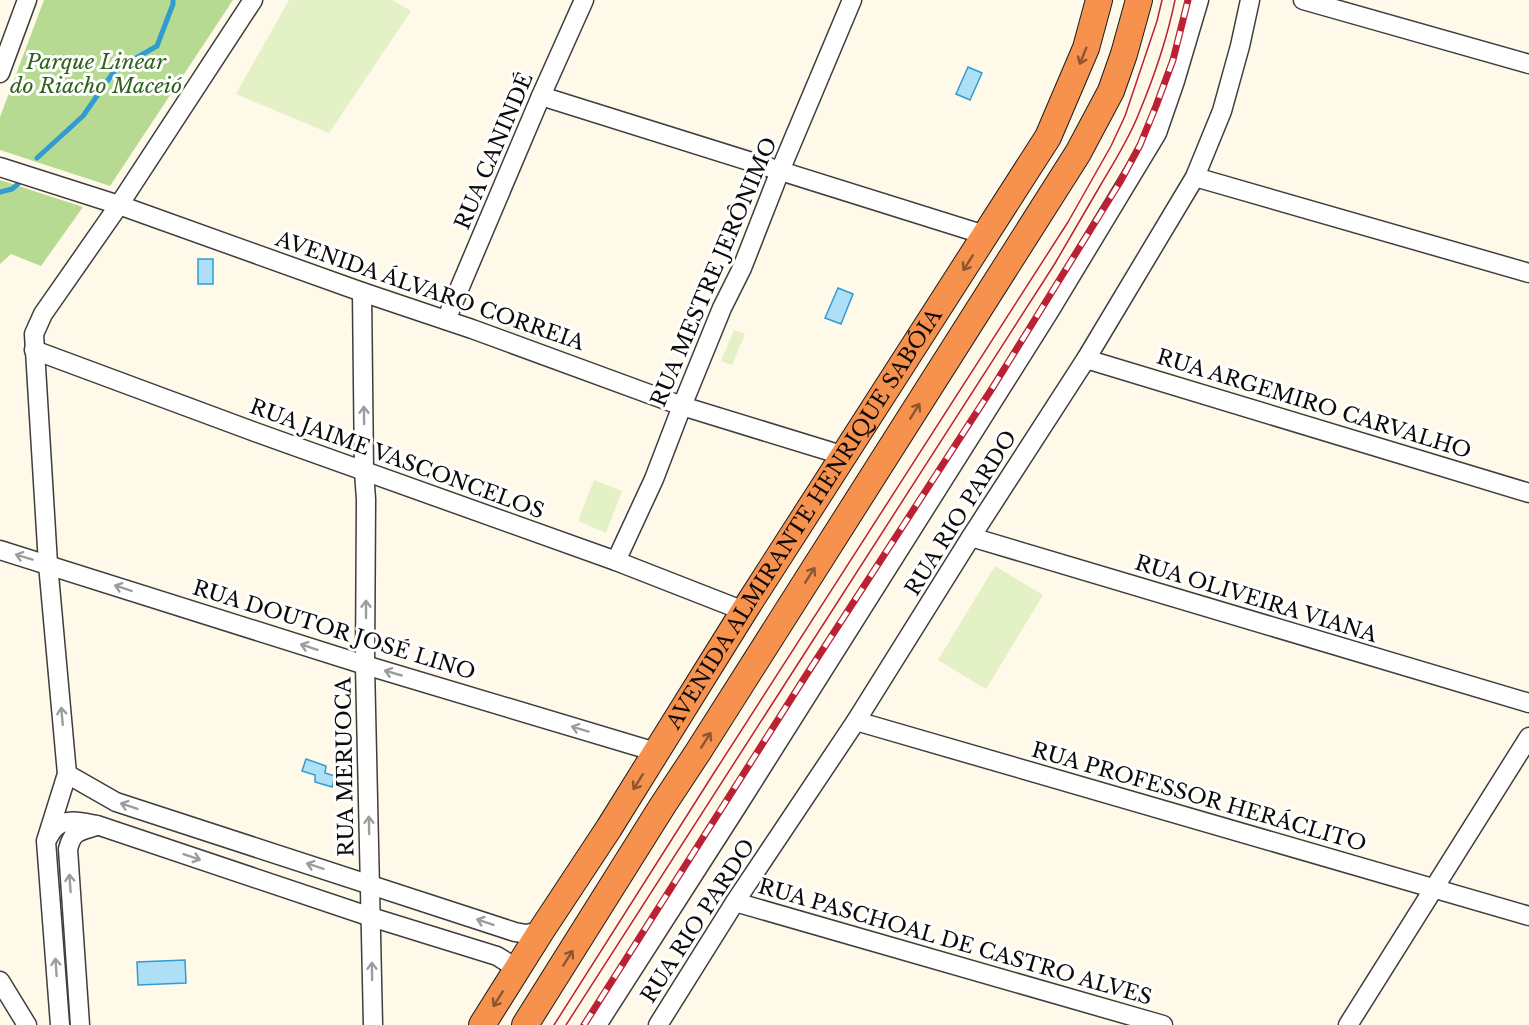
<svg xmlns="http://www.w3.org/2000/svg" width="1529" height="1025" font-family="'Libre Baskerville',serif">
<style>
.forest{fill:#b7da92}
.pitch{fill:#e4f0c5}
.water{fill:#ade0f7;stroke:#329bcf;stroke-width:1.5}
.lines{fill:none;stroke-linecap:round;stroke-linejoin:round}
.stream{stroke:#329bcf;stroke-width:5}
.minor-casing{stroke:#3e3e3e;stroke-width:21}
.highway-casing{stroke:#1c1c1c;stroke-width:28}
.minor{stroke:#fff;stroke-width:18}
.highway{stroke:#f7914e;stroke-width:26}
.tram{stroke:#bc2133;stroke-width:1.5}
.rail-casing{stroke:#bc2133;stroke-width:7}
.rail{stroke:#fff;stroke-width:4.5;stroke-dasharray:14;stroke-linecap:butt}
.oneway{stroke:#8d5530}
.oneway2{stroke:#9d9d9d}
.labels{text-anchor:middle;stroke-width:6;stroke-linejoin:round;paint-order:stroke}
.park-label{font-size:21px;font-style:italic;fill:#2f631b;stroke:#fff}
.street-label{font-size:21px;fill:#0b0b0b;stroke:#fff}
</style>
<rect width="100%" height="100%" fill="#fff9e9"/>
<!-- forest -->
<g class="forest">
<path d="M44,0h189l-123,186 -110,-36v-33z"/>
<path d="M0,180l83,27 -42,59 -30,-12 -11,10z"/>
</g>
<!-- pitch -->
<g class="pitch">
<path d="M289,0h103l19,11 -82,122 -93,-39z"/>
<path d="M509,315l39,13 -5,13 -38,-12z"/>
<path d="M734,330l11,4 -13,31 -11,-4z"/>
<path d="M594,480l28,11 -16,42 -28,-12z"/>
<path d="M995,566l48,29 -57,94 -48,-29z"/>
</g>
<!-- water -->
<g class="water">
<path d="M968,67l14,6 -12,27 -14,-6z"/>
<rect x="198" y="259" width="15" height="25"/>
<path d="M838,288l15,6 -12,30 -16,-6z"/>
<path d="M306,759l20,7 -1,7 10,3 -3,11 -17,-5v-7l-13,-4z"/>
<path d="M185,960l1,23 -48,2 -1,-23z"/>
</g>
<g class="lines">
<!-- stream -->
<g class="stream">
<path d="M37,158l46,-42 32,-46 42,-24 16,-42v-4"/>
<path d="M0,192l12,-3 6,-5"/>
</g>
<!-- minor casing -->
<g class="minor-casing">
<g id="minor">
<path d="M1303,0l226,64"/>
<path d="M0,73l27,-73"/>
<path d="M541,96l444,139"/>
<path d="M0,167l119,38 243,87 110,37 210,77 163,50"/>
<path d="M1195,177l334,96"/>
<path d="M362,292l2,180 2,27 -1,166 8,360"/>
<path d="M446,320l95,-224 43,-96"/>
<path d="M34,350l221,82 361,129 128,50"/>
<path d="M1086,359l443,134"/>
<path d="M971,537l558,166"/>
<path d="M0,550l365,115 291,87"/>
<path d="M616,561l38,-82 28,-73 40,-98 20,-40 38,-97 72,-171"/>
<path d="M856,721l673,195"/>
<path d="M67,774l49,28 399,130 11,2 15,-3"/>
<path d="M48,838c2,-4 5,-9 9,-12 11,-8 28,-3 40,-1l274,92 126,39 11,7 7,9"/>
<path d="M735,902l428,123"/>
<path d="M0,981l27,44"/>
<path d="M60,1025l-14,-184 21,-67 -19,-210 -14,-230 9,-20 76,-109 134,-205"/>
<path d="M80,1025l-12,-176c5,-19 11,-17 28,-23"/>
<path d="M597,1025l141,-220 311,-493 108,-179 18,-52 24,-81"/>
<path d="M658,1025l77,-123 121,-181 115,-184 115,-178 109,-182 27,-66 18,-65 10,-46"/>
<path d="M1348,1025l181,-288"/>
</g>
</g>
<!-- highway casing -->
<g class="highway-casing">
<g id="highway">
<path id="s1" d="M482,1025l59,-94 68,-103 135,-217 304,-474 38,-89 13,-48"/>
<path d="M525,1025l138,-220 35,-53 380,-599 33,-62 13,-37 15,-54"/>
</g>
</g>
<!-- minor -->
<use href="#minor" class="minor"/>
<!-- highway -->
<use href="#highway" class="highway"/>
<!-- tram -->
<g class="tram">
<path d="M554,1025l158,-249 356,-554 43,-76 14,-30 32,-95 5,-21"/>
<path d="M566,1025l488,-760c15,-26 31,-53 46,-79 14,-24 29,-47 39,-73 15,-36 28,-74 36,-113"/>
</g>
<!-- rail casing -->
<g class="rail-casing">
<path id="rail" d="M584,1025l221,-348 188,-290 127,-205 20,-37 16,-39 17,-46 15,-60"/>
</g>
<!-- rail -->
<use href="#rail" class="rail"/>
</g>
<!-- one-way arrows -->
<defs><path id="oneway-shaft" d="M-6 0H5M1.5-3L5.5 0L1.5 3" fill="none" stroke-width="1.6" stroke-linecap="round" stroke-linejoin="round" transform="scale(1.5)"/></defs>
<g class="oneway">
<use href="#oneway-shaft" transform="translate(1083 56) rotate(112)"/>
<use href="#oneway-shaft" transform="translate(968 263) rotate(122)"/>
<use href="#oneway-shaft" transform="translate(915 411) rotate(-58)"/>
<use href="#oneway-shaft" transform="translate(810 575) rotate(-58)"/>
<use href="#oneway-shaft" transform="translate(706 740) rotate(-58)"/>
<use href="#oneway-shaft" transform="translate(638 782) rotate(122)"/>
<use href="#oneway-shaft" transform="translate(568 958) rotate(-58)"/>
<use href="#oneway-shaft" transform="translate(498 999) rotate(122)"/>
</g>
<g class="oneway2">
<use href="#oneway-shaft" transform="translate(364 415) rotate(-91)"/>
<use href="#oneway-shaft" transform="translate(24 557) rotate(-163)"/>
<use href="#oneway-shaft" transform="translate(123 588) rotate(-162)"/>
<use href="#oneway-shaft" transform="translate(366 609) rotate(-90)"/>
<use href="#oneway-shaft" transform="translate(309 647) rotate(-162)"/>
<use href="#oneway-shaft" transform="translate(393 673) rotate(-164)"/>
<use href="#oneway-shaft" transform="translate(62 716) rotate(-95)"/>
<use href="#oneway-shaft" transform="translate(580 729) rotate(-163)"/>
<use href="#oneway-shaft" transform="translate(129 806) rotate(-162)"/>
<use href="#oneway-shaft" transform="translate(369 825) rotate(-91)"/>
<use href="#oneway-shaft" transform="translate(192 857) rotate(19)"/>
<use href="#oneway-shaft" transform="translate(315 866) rotate(-162)"/>
<use href="#oneway-shaft" transform="translate(70 883) rotate(-94)"/>
<use href="#oneway-shaft" transform="translate(485 922) rotate(-161)"/>
<use href="#oneway-shaft" transform="translate(56 967) rotate(-94)"/>
<use href="#oneway-shaft" transform="translate(372 971) rotate(-91)"/>
</g>
<g class="labels">
<!-- park labels -->
<g class="park-label">
<text x="96" y="69">Parque Linear<tspan x="96" dy="24">do Riacho Maceió</tspan></text>
</g>
<!-- street labels -->
<g class="street-label">
<text transform="translate(494 151) rotate(-67)" y="7">RUA CANINDÉ</text>
<text transform="translate(714 272) rotate(-67)" y="7">RUA MESTRE JERÔNIMO</text>
<text transform="translate(430 291) rotate(19)" y="7">AVENIDA ÁLVARO CORREIA</text>
<text transform="translate(1314 404) rotate(17)" y="7">RUA ARGEMIRO CARVALHO</text>
<text transform="translate(397 459) rotate(20)" y="7">RUA JAIME VASCONCELOS</text>
<text transform="translate(961 513) rotate(-58)" y="7">RUA RIO PARDO</text>
<text dy="7" stroke="none"><textPath href="#s1" startOffset="600">AVENIDA ALMIRANTE HENRIQUE SABÓIA</textPath></text>
<text transform="translate(1256 599) rotate(17)" y="7">RUA OLIVEIRA VIANA</text>
<text transform="translate(334 630) rotate(17)" y="7">RUA DOUTOR JOSÉ LINO</text>
<text transform="translate(345 767) rotate(-91)" y="7">RUA MERUOCA</text>
<text transform="translate(1199 797) rotate(16)" y="7">RUA PROFESSOR HERÁCLITO</text>
<text transform="translate(698 921) rotate(-57)" y="7">RUA RIO PARDO</text>
<text transform="translate(955 942) rotate(16)" y="7">RUA PASCHOAL DE CASTRO ALVES</text>
</g>
</g>
</svg>
